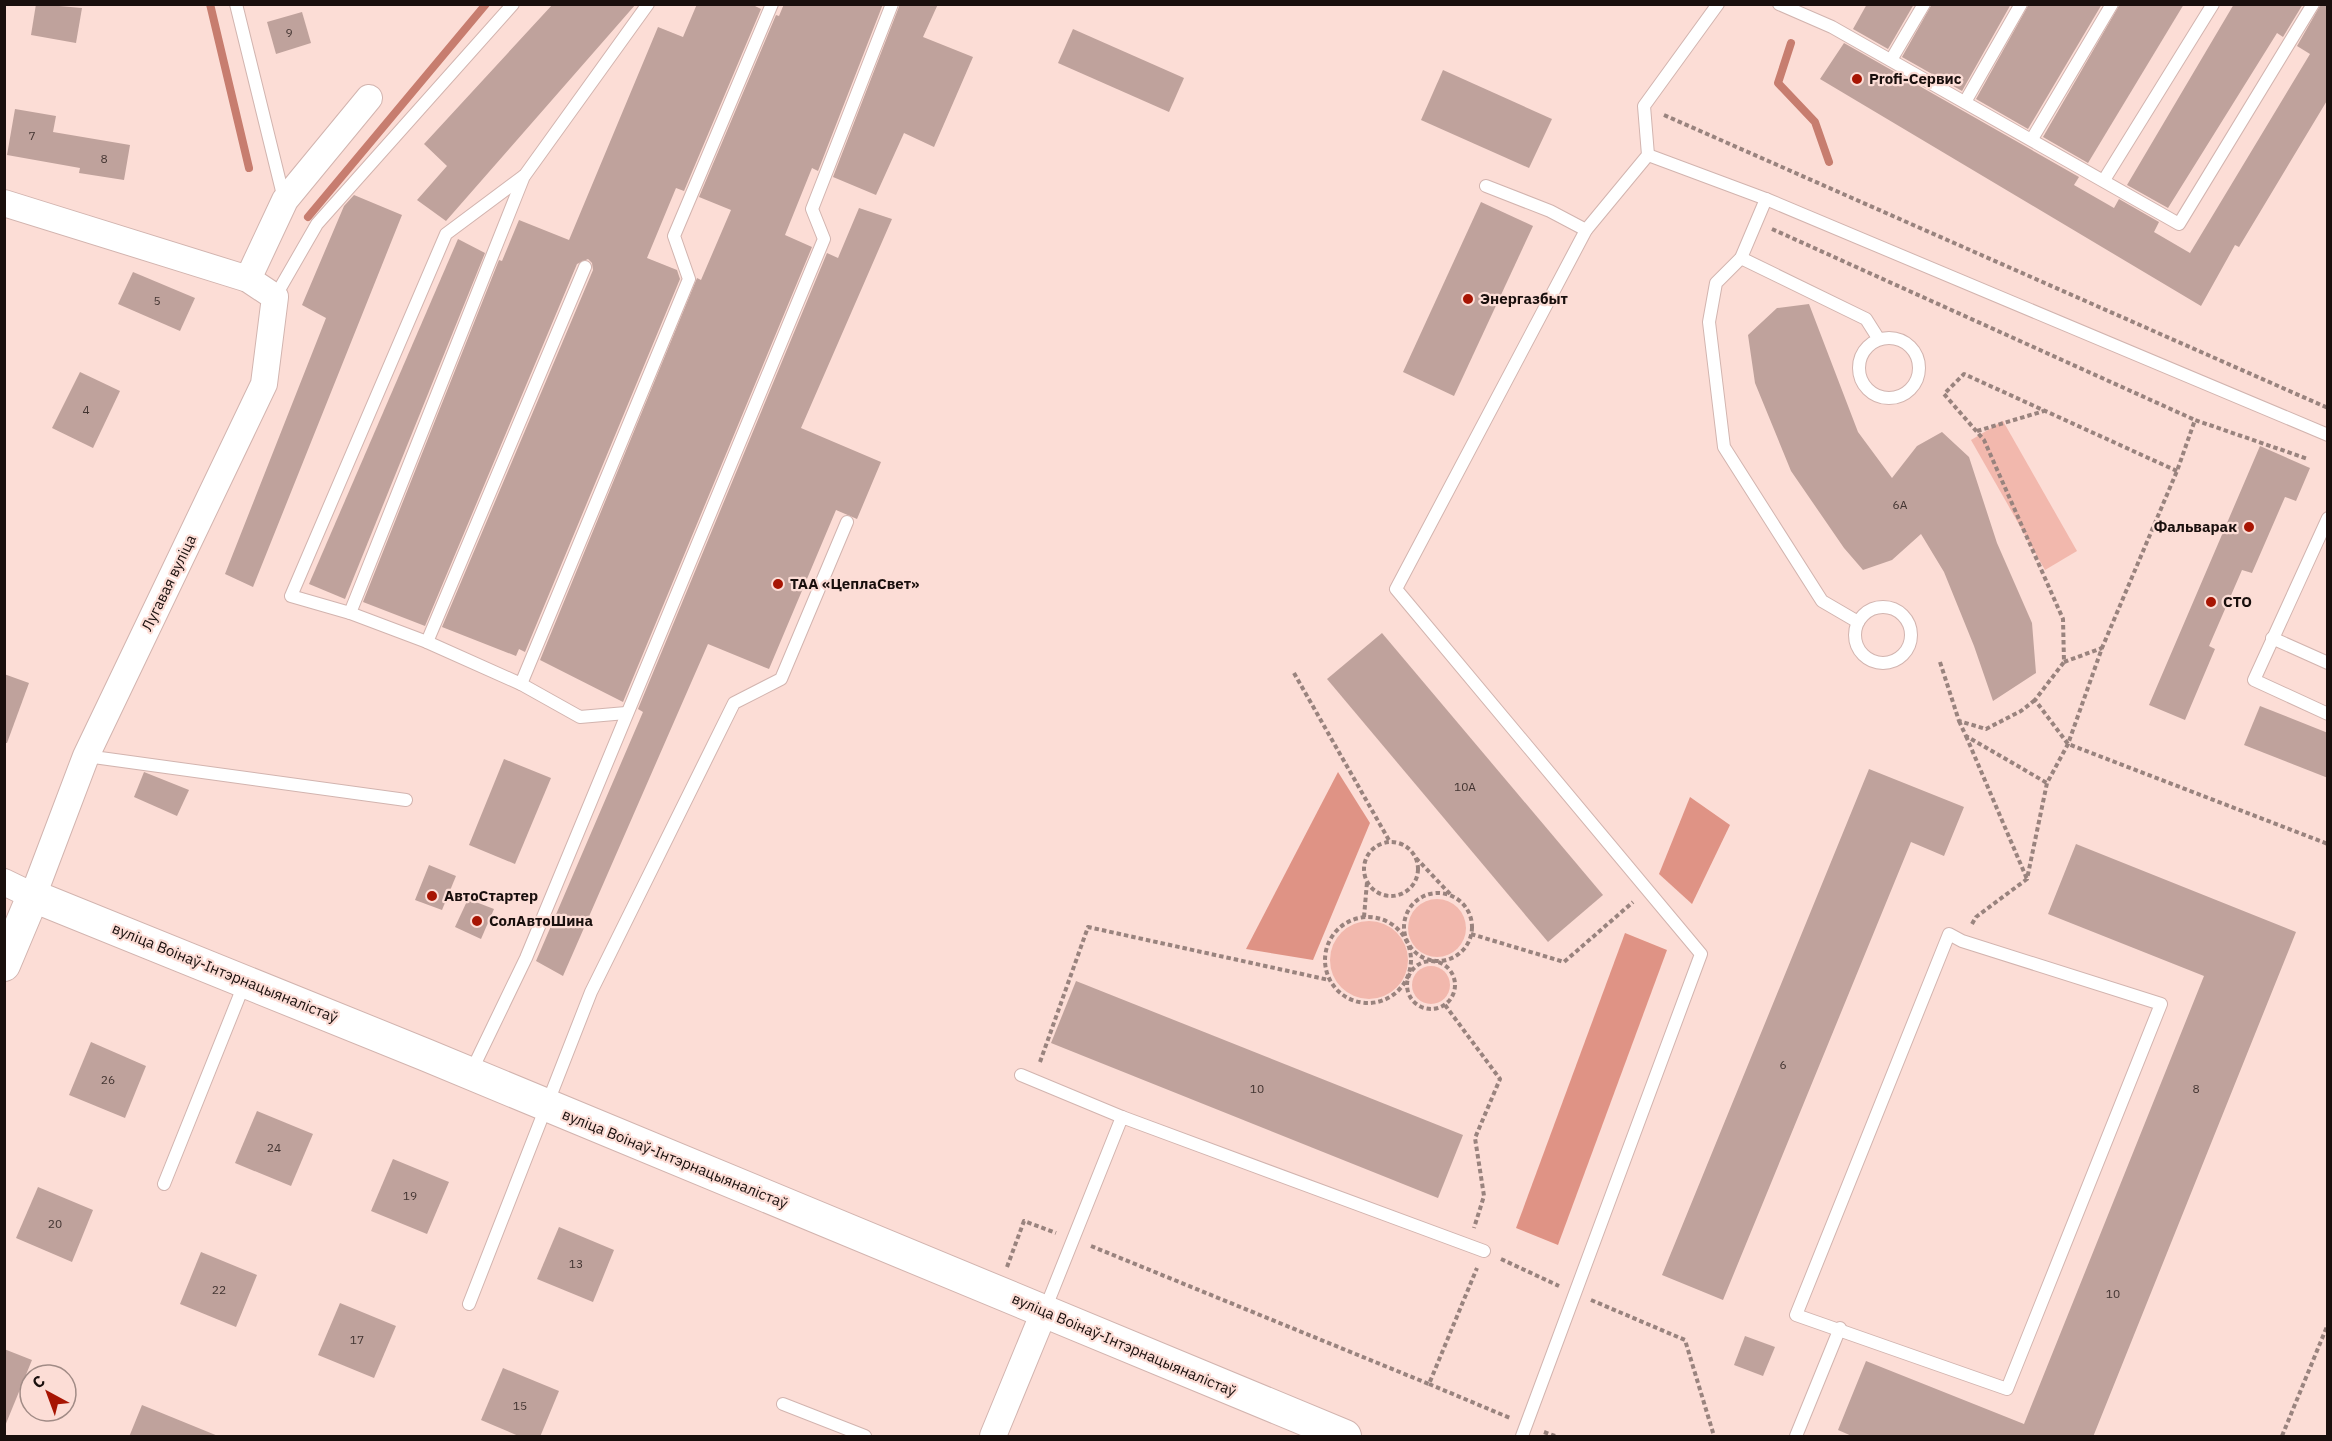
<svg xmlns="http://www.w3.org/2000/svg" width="2332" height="1441" font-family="'IBM Plex Sans',sans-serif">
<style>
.green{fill:#f2b8ad}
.forest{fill:#df9385}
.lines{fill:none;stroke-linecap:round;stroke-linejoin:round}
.stream{stroke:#c77d6f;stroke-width:8}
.building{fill:#bfa29c}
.service-casing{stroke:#d2b4af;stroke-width:14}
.minor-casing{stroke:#d2b4af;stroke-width:28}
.tertiary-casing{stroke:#d2b4af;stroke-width:34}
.path{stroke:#99837e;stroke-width:4;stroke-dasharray:4.5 3;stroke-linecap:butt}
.service{stroke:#fff;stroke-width:12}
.minor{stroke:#fff;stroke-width:26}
.tertiary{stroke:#fff;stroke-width:32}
.poi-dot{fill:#a71503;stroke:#fcddd6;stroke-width:2}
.labels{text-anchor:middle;stroke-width:4.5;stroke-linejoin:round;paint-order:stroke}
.number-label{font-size:12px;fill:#423431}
.poi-label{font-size:15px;font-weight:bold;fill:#190f0d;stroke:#fcddd6;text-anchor:start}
.street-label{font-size:15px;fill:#190f0d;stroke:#fcddd6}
</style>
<rect width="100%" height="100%" fill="#fcddd6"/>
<!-- green -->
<g class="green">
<path d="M2003,421l74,130 -32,19 -74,-130z"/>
<circle cx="1437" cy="928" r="29"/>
<circle cx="1369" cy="960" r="39"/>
<circle cx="1431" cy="985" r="19"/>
</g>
<!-- forest -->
<g class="forest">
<path d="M1338,772l32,51 -57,137 -67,-11z"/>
<path d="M1690,797l40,28 -38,79 -33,-30z"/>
<path d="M1625,933l42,17 -109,295 -42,-17z"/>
</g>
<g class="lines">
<!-- stream -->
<g class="stream">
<path d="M210,4l39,164"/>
<path d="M1791,43l-13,40 37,39 14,40"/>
<path d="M308,217l178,-213"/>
</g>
</g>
<!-- building -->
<g class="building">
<path d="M36,4l46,4 -6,35 -45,-8z"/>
<path d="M553,4h83l-190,217 -29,-21 30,-34 -23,-22z"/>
<path d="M697,4h54l10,5 -77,182 -8,-3 -29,70 30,12 3,9 -155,373 -6,-3 -3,7 -74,-29 151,-357 -1,-7 -4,-4 -11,5 -152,362 -62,-24 136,-342 3,1 17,-41 50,20 89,-213 25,10z"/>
<path d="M784,4h99l-65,167 -6,-3 -27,67 27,12 -189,455 -83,-42 157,-382 4,2 30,-70 -32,-13 77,-182 3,1z"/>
<path d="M900,4h38l-15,33 50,20 -39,90 -30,-14 -28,62 -43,-18z"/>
<path d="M1867,4h47l-26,45 -35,-20z"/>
<path d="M1932,4h79l-49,87 -60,-34z"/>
<path d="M2029,4h73l-74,125 -52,-30z"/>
<path d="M2120,4h64l-96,159 -45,-26z"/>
<path d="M2234,4h69l-20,33 -6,-4 -109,175 -41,-23z"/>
<path d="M2321,4h7v95l-89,148 -4,-2 -34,61 -381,-227 24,-36 235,134 -5,8 40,23 5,-9 40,23 -5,10 36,21 120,-199 -13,-8z"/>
<path d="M302,12l9,31 -35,11 -9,-32z"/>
<path d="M1073,29l111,49 -15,34 -111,-49z"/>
<path d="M1443,70l109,49 -23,49 -108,-48z"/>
<path d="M15,109l41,7 -3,16 77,13 -6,35 -45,-7 1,-5 -73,-13z"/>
<path d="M354,195l48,20 -149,372 -28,-13 101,-256 -24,-13 42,-99z"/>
<path d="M1481,202l52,24 -79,170 -51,-24z"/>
<path d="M859,208l33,11 -91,209 80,34 -24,57 -21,-9 -67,159 -61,-25 -145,332 -27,-15 107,-249 -5,-3 189,-456 11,5z"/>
<path d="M458,239l27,14 -140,346 -36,-15z"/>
<path d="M133,272l62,26 -15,33 -62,-27z"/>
<path d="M1809,304l49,128 34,46 25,-32 25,-14 27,25 28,86 35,80 4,50 -43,28 -19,-55 -30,-74 -23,-38 -29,26 -29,10 -19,-22 -53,-77 -36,-88 -7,-48 29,-27z"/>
<path d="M80,372l40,19 -27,57 -41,-20z"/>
<path d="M2260,446l50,22 -14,33 -11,-4 -33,76 -10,-3 -33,76 6,3 -30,71 -36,-15z"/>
<path d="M1382,633l221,262 -55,47 -221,-263z"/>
<path d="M4,674l25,9 -22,60h-3z"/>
<path d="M2260,706l68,27v45l-84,-33z"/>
<path d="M504,759l47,19 -36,86 -46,-19z"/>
<path d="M1869,769l95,38 -20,49 -33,-14 -188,458 -61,-25z"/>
<path d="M144,772l45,18 -12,26 -43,-19z"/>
<path d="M2076,844l220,88 -203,505h-239l-16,-7 28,-69 158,63 180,-448 -156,-62z"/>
<path d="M429,865l27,11 -14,34 -27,-10z"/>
<path d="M468,899l26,10 -13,30 -26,-12z"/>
<path d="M1076,981l387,154 -25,63 -387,-155z"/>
<path d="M91,1042l55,24 -21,52 -56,-23z"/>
<path d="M257,1111l56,23 -22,52 -56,-23z"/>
<path d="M393,1159l56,23 -22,52 -56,-23z"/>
<path d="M38,1187l55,23 -21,52 -56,-24z"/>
<path d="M559,1227l55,23 -21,52 -56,-23z"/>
<path d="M201,1252l56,23 -21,52 -56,-23z"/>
<path d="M340,1303l56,23 -22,52 -56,-23z"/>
<path d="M1745,1336l30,11 -12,29 -29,-11z"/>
<path d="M4,1349l28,11 -27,66h-1z"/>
<path d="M503,1368l56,23 -19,46h-19l-40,-17z"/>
<path d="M142,1405l76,31v1h-89z"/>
</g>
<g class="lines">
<!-- service casing -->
<g class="service-casing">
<g id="service">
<path d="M236,4l48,195"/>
<path d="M1779,4l53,23 347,197 134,-220"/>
<path d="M1891,60l33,-56"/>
<path d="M1965,102l56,-98"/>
<path d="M2032,139l80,-135"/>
<path d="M1648,155l118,44 562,236"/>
<path d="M2104,180l109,-176"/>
<path d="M1486,186l64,25 36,19"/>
<path d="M1766,199l-25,59 -25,25 -7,39 15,125 98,154 36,21"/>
<path d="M1741,258l125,61 12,19"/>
<path d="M275,297l42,-73 196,-220"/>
<circle cx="1889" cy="368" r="30"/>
<path d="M2328,518l-74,162 74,34"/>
<circle cx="1883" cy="635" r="28"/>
<path d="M350,613l174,-437"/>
<path d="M2272,638l56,25"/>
<path d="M427,642l158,-375"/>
<path d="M521,684l168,-405 -15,-43 98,-232"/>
<path d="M626,713l-46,4 -59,-33 -94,-42 -77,-29 -59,-17 155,-362 79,-59 123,-171"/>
<path d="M86,756l320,44"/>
<path d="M1949,934l13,7 199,63 -154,385 -211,-74z"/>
<path d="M471,1072l55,-114 298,-719 -12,-30 80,-205"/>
<path d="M1021,1075l101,42"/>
<path d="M164,1184l81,-202"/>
<path d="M469,1304l122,-312 143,-289 47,-24 66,-157"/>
<path d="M1044,1312l78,-195 362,134"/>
<path d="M783,1404l82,32"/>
<path d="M1522,1436l179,-482 -305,-365 190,-359 62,-75 -4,-49 74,-102"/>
<path d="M1796,1436l44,-108"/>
</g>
</g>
<!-- minor casing -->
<g class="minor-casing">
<g id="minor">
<path d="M4,203l244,76 27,18 -11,87 -178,372 -53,140 -29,-14"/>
<path d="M248,279l37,-79 84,-102"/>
<path d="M993,1436l51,-124"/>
</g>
</g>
<!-- tertiary casing -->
<g class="tertiary-casing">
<path id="tertiary" d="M4,965l29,-69 393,159 919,381"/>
</g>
<!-- path -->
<g class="path">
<path d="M1664,115l664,293"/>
<path d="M1772,229l423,191"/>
<path d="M1977,431l67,-20"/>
<path d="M2177,471l-213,-97 -20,20 40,46 79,179 1,43 -29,38 33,44 260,100"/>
<path d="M1940,662l19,59 27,8 35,-18 14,-11"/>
<path d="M2064,662l38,-14"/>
<path d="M1294,673l96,169"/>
<path d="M1959,721l7,15 81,47"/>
<path d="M1966,736l61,143"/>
<circle cx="1391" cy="869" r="27"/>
<path d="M1416,858l34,36"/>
<circle cx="1438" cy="927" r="34"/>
<circle cx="1368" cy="960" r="43"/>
<path d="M1364,917l3,-35"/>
<path d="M1972,924l4,-7 51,-38 20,-96 21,-39 34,-96 75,-177 18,-51 113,39"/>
<path d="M1471,934l93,28 69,-60"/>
<circle cx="1431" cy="985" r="24"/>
<path d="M1445,1005l55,74 -25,59 9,58 -10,32"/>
<path d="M1040,1062l48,-135 241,53"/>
<path d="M1091,1246l338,138 48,-116"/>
<path d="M1501,1259l58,27"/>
<path d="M1007,1267l17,-46 32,12"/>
<path d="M1591,1300l94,40 29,96"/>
<path d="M1429,1384l81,34"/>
<path d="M1544,1432l11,4"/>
<path d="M2282,1436l46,-112"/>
</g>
<!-- service -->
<use href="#service" class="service"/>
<!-- minor -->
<use href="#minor" class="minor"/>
<!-- tertiary -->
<use href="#tertiary" class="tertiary"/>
</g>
<!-- markers -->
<g class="poi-dot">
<circle cx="1857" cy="79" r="6"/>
<circle cx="1468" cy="299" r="6"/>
<circle cx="2249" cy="527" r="6"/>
<circle cx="778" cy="584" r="6"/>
<circle cx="2211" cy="602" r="6"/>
<circle cx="432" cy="896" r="6"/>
<circle cx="477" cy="921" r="6"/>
</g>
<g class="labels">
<!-- number labels -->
<g class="number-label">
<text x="289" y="37">9</text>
<text x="32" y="140">7</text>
<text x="104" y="163">8</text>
<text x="157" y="305">5</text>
<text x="86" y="414">4</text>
<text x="1900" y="509">6А</text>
<text x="1465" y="791">10А</text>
<text x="1783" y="1069">6</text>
<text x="108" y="1084">26</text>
<text x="1257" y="1093">10</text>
<text x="2196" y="1093">8</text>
<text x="274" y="1152">24</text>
<text x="410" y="1200">19</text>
<text x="55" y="1228">20</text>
<text x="576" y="1268">13</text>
<text x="219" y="1294">22</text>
<text x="2113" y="1298">10</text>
<text x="357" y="1344">17</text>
<text x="520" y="1410">15</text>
</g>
<!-- poi labels -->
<g class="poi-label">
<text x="1869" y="84">Profi-Сервис</text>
<text x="1480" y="304">Энергазбыт</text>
<text x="2237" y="532" text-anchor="end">Фальварак</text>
<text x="790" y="589">ТАА «ЦеплаСвет»</text>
<text x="2223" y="607">СТО</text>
<text x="444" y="901">АвтоСтартер</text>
<text x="489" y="926">СолАвтоШина</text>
</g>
<!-- street labels -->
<g class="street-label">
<text transform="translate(169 583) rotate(-64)" y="5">Лугавая вуліца</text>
<text transform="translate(225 973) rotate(22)" y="5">вуліца Воінаў-Інтэрнацыяналістаў</text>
<text transform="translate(675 1159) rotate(22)" y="5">вуліца Воінаў-Інтэрнацыяналістаў</text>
<text transform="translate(1124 1345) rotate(23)" y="5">вуліца Воінаў-Інтэрнацыяналістаў</text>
</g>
</g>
<!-- border -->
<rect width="2332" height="1441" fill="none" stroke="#190f0d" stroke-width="12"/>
<!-- north arrow -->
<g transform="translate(48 1393) rotate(319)"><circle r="28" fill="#fcddd6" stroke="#a18b86" stroke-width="1.5"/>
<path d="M0-4.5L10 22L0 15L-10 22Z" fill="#a71503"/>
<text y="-9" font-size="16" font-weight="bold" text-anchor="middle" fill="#190f0d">С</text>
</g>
</svg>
